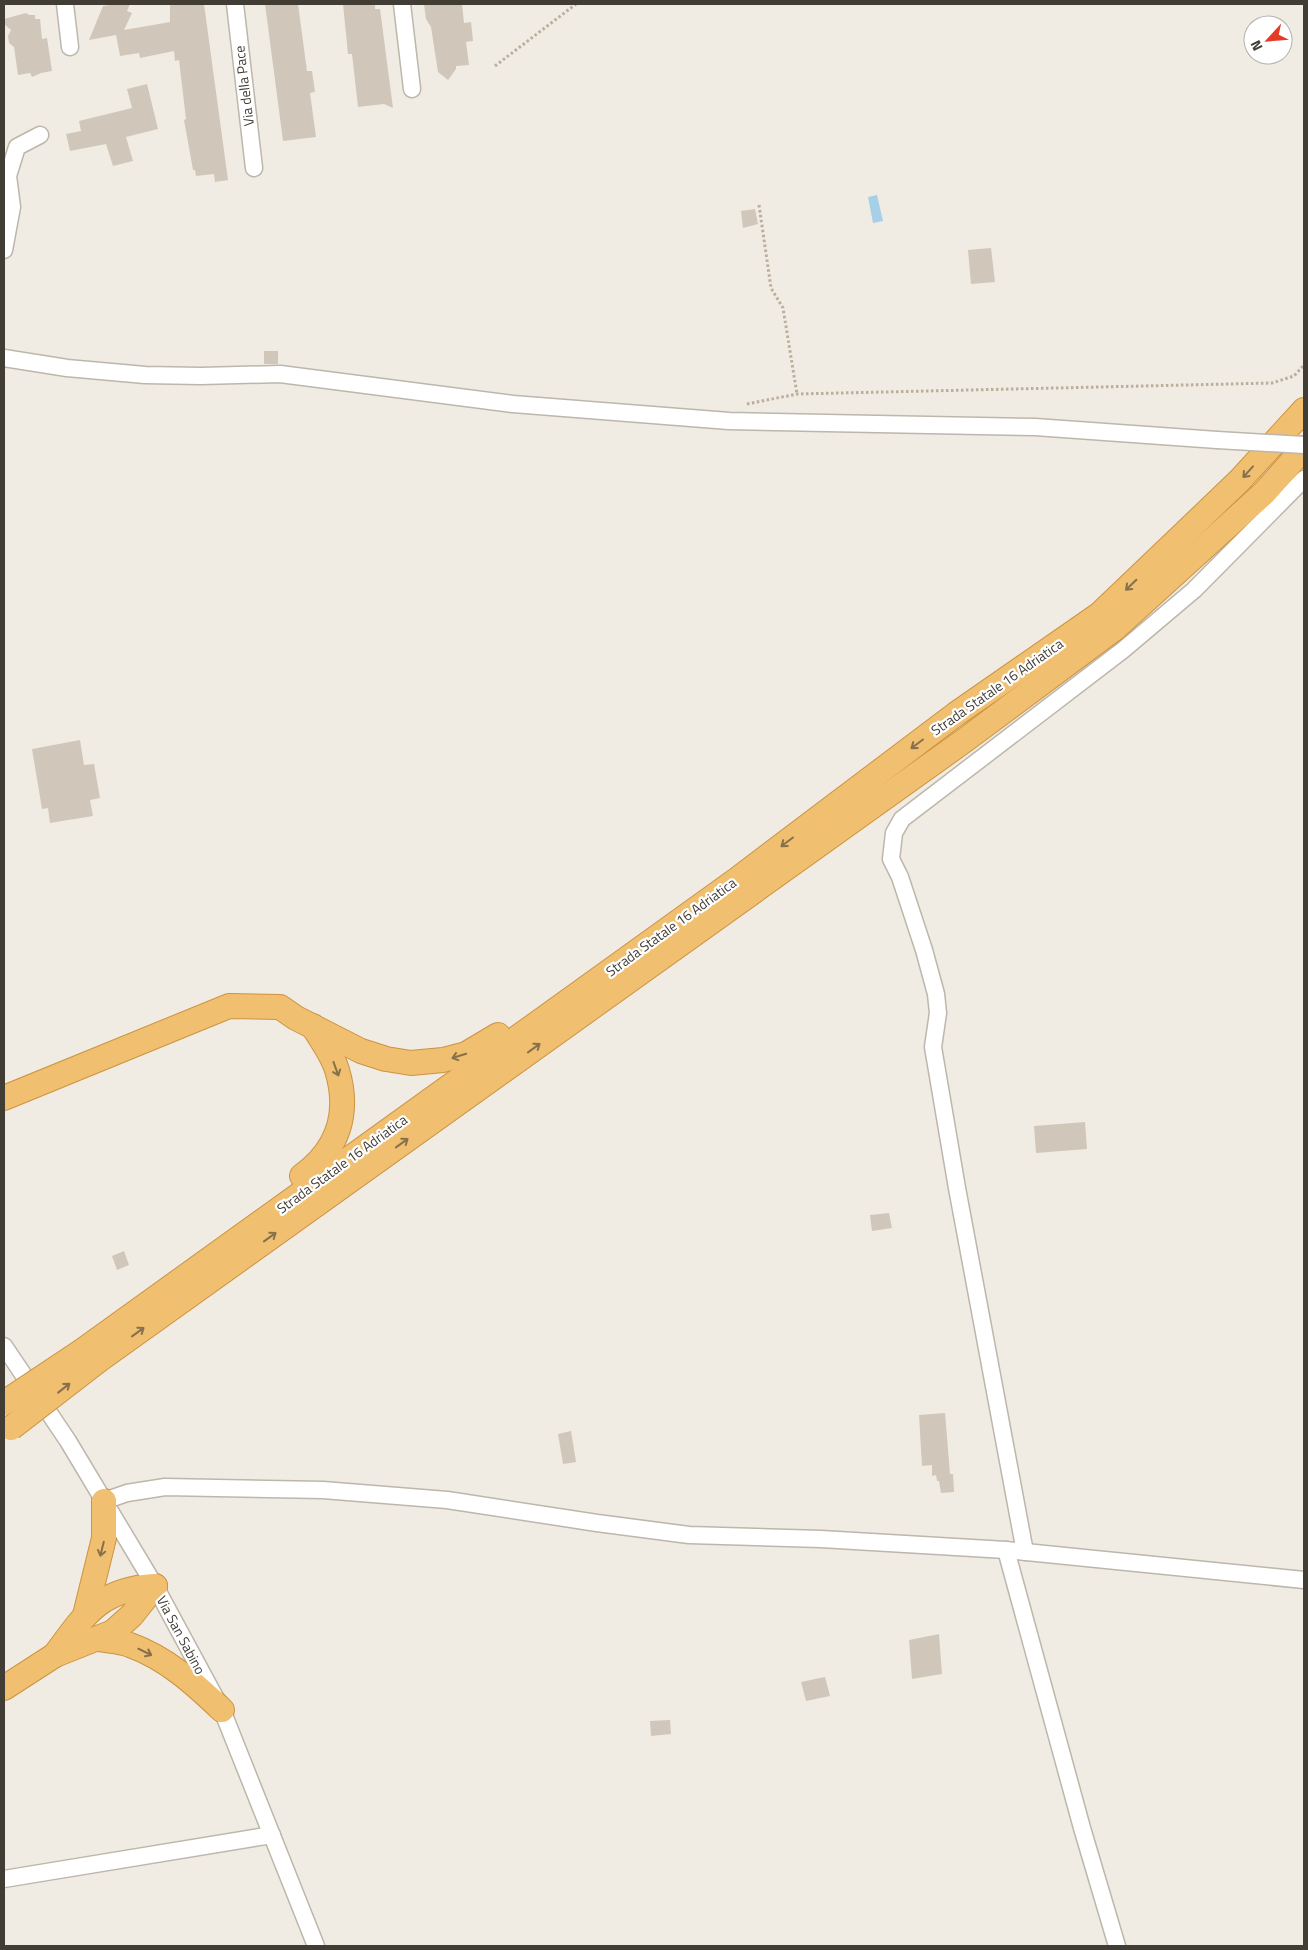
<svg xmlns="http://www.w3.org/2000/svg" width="1308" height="1950" font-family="'Titillium Web',sans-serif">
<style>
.water{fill:#a5d0e8}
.building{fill:#d0c7ba}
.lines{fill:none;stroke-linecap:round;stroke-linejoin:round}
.minor-casing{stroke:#bdb6aa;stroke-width:19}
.highway-casing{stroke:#cd9340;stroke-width:26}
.path{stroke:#bbae9a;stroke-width:3;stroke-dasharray:2.5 2.5;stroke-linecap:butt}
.minor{stroke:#fff;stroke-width:16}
.highway{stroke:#f0bf6f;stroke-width:24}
.minor-bridge-casing{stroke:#bdb6aa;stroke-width:19;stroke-linecap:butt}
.highway-bridge-casing{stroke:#cd9340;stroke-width:26;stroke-linecap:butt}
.minor-bridge{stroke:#fff;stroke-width:16}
.highway-bridge{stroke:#f0bf6f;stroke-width:24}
.oneway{stroke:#87704c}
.labels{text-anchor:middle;stroke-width:4.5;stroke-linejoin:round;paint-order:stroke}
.street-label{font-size:14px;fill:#413c34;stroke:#fff}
</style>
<rect width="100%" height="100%" fill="#f0ece4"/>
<!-- water -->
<path class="water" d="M877,195l6,26 -10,2 -5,-26z"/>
<!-- building -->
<g class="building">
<path d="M116,4h14l-3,7 5,2 -8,17 46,-8v-18h34l24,176 -13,2 -1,-8 -18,2 -1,-6h-2l-9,-50 2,-1 -7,-59 -4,1 -1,-10 -34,7 -1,-5 -19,3 -4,-21 -27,5 14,-34z"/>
<path d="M265,4h33l9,67h5l3,21 -5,1 6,44 -33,4z"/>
<path d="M343,4h32v5h5l13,99 -9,-4 -26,3 -6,-53h-4z"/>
<path d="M424,4h38l2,19 7,-1 2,19 -7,1 3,23 -13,1v3l-8,11 -10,-8 -7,-45 -5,-8z"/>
<path d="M26,13l3,2h6v4h5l2,20 5,-1 5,33 -11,2 -9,4 -2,-4 -12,2 -4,-28 -5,-4 -1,-7 3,-6 -7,-6v-5z"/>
<path d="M147,84l11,45 -32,8 7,24 -20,5 -7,-22 -36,7 -4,-17 15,-3 -2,-10 53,-13 -5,-19z"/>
<path d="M755,209l3,15 -15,4 -2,-17z"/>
<path d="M991,248l4,34 -24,2 -3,-34z"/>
<rect x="264" y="351" width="14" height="13"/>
<path d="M80,740l4,25 10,-1 6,34 -10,2 3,16 -43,7 -2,-15 -6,1 -10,-60z"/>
<path d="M1085,1122l2,27 -51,4 -2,-27z"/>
<path d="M889,1213l3,15 -20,3 -2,-16z"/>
<path d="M124,1251l5,14 -12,5 -5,-14z"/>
<path d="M945,1413l5,61h3l1,18 -13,1 -2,-12h-2l-1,-6 -4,1v-11l-10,1 -3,-51z"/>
<path d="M571,1431l5,31 -13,2 -5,-30z"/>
<path d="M939,1634l3,40 -30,5 -3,-39z"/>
<path d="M825,1677l5,19 -24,5 -5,-19z"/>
<path d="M670,1720l1,14 -20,2 -1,-15z"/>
</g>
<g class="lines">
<!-- minor casing -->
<g class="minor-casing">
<g id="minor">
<path d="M65,4l5,43"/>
<path d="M235,4l19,164"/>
<path d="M402,4l10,85"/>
<path d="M4,250l8,-43 -4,-31 9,-29 23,-12"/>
<path d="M4,358l63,10 78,7 56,1 79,-2 233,30 216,17 306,6 182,13"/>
<path d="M4,1346l64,95 87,145 67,124 94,236"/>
<path d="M104,1501l23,-8 38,-6 158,3 124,10 150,23 92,12 132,4 185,11 298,30"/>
<path d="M1006,1550l76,278 35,118"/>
<path d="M1025,1552l-68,-364 -24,-141 5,-34 -2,-19 -12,-44 -24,-73 -9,-18 3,-26 8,-14 221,-169 71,-60 110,-111"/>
<path d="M4,1879l268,-44"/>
</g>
</g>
<!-- highway casing -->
<g class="highway-casing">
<g id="highway">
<path d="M4,1098l225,-92 51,1 16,11 65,33 25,8 25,4 32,-3 23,-6 32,-19"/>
<path d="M302,1176c36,-26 48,-63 35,-106 -4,-15 -16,-30 -24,-44"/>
<path d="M82,1351l653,-470 221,-167 144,-100 139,-133 65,-71"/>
<path d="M99,1360l866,-620 149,-111 150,-136 40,-45"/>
<path d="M85,1615l19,-77v-37"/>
<path d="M99,1639c10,2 21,2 31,6 36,13 64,38 92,65"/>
<path d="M55,1655c30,-41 45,-66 100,-69"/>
<path d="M4,1688l51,-33 58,-23 19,-17 23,-29"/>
</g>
</g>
<!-- path -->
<g class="path">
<path d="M495,66l81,-62"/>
<path d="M759,205l12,83 12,20 14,86"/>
<path d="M747,404l50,-10 475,-11 22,-7 10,-11"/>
</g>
<!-- minor -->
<use href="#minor" class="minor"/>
<!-- highway -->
<use href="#highway" class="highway"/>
<!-- minor-bridge casing -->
<g class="minor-bridge-casing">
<path id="minor-bridge" d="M1217,440l87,5"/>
</g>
<!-- highway-bridge casing -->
<g class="highway-bridge-casing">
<g id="highway-bridge">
<path d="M4,1403l78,-52"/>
<path d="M11,1428l88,-68"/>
</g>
</g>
<!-- minor-bridge -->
<use href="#minor-bridge" class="minor-bridge"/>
<!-- highway-bridge -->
<use href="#highway-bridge" class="highway-bridge"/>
</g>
<!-- one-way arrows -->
<defs><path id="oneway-shaft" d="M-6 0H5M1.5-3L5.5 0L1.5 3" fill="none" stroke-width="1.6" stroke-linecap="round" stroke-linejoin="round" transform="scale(1.25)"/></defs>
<g class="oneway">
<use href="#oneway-shaft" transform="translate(1248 472) rotate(132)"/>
<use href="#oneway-shaft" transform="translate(1131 585) rotate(136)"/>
<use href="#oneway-shaft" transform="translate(917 744) rotate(143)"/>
<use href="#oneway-shaft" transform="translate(787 842) rotate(143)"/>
<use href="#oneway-shaft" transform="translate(534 1048) rotate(-36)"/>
<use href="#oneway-shaft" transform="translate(459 1056) rotate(163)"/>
<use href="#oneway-shaft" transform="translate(336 1069) rotate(70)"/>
<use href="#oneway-shaft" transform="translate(402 1143) rotate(-36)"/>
<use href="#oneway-shaft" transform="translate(270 1237) rotate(-36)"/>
<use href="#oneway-shaft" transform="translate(138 1332) rotate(-36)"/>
<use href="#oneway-shaft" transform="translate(64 1388) rotate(-38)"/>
<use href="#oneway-shaft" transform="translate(102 1549) rotate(104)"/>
<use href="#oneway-shaft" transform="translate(145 1652) rotate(26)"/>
</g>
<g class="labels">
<!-- street labels -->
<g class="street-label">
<text transform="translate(244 86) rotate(-97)" y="5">Via della Pace</text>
<text transform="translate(997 687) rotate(-35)" y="5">Strada Statale 16 Adriatica</text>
<text transform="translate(671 927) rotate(-36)" y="5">Strada Statale 16 Adriatica</text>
<text transform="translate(342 1164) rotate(-36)" y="5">Strada Statale 16 Adriatica</text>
<text transform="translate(181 1635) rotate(62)" y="5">Via San Sabino</text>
</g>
</g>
<!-- border -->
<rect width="1308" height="1950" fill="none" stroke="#413c34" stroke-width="10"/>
<!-- north arrow -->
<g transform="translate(1268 40) rotate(244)"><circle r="24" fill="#ffffff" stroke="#b3b1ae"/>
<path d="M0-4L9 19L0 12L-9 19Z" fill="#e53a26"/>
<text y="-8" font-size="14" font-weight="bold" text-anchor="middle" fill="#413c34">N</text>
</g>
</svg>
